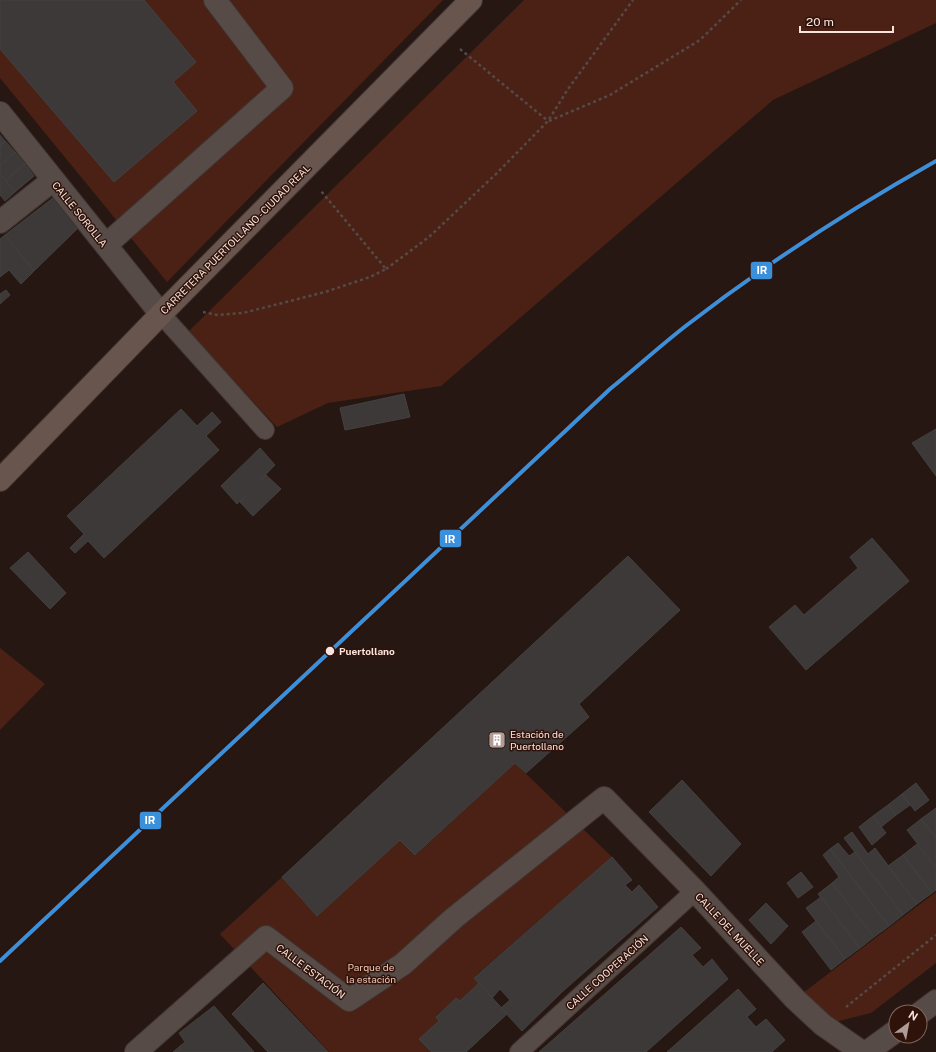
<svg xmlns="http://www.w3.org/2000/svg" width="936" height="1052" font-family="'Public Sans',sans-serif">
<style>
.green{fill:#4a2114}
.building{fill:#3c3938;stroke:#434240}
.lines{fill:none;stroke-linecap:round;stroke-linejoin:round}
.lane-casing{stroke:#413532;stroke-width:20}
.street-casing{stroke:#413532;stroke-width:24}
.highway-casing{stroke:#413532;stroke-width:24}
.path{stroke:#554a47;stroke-width:2.5;stroke-dasharray:3 3;stroke-linecap:butt}
.lane{stroke:#574b47;stroke-width:18}
.street{stroke:#574b47;stroke-width:22}
.highway{stroke:#68554e;stroke-width:22}
.rail-1-casing{stroke:#2f130a;stroke-width:7}
.rail-1{stroke:#3a90db;stroke-width:4}
.stop-dot{fill:#f8e4dd;stroke:#2f130a;stroke-width:1.5}
.labels{text-anchor:middle;stroke-width:3;stroke-linejoin:round;paint-order:stroke}
.street-label{font-size:10px;fill:#f8e4dd;stroke:#2f130a}
.stop-label{font-size:10px;font-weight:bold;fill:#f8e4dd;stroke:#2f130a;text-anchor:start}
.poi-label{font-size:10px;fill:#f8e4dd;stroke:#2f130a;text-anchor:start}
.park-label{font-size:10px;fill:#f3c6b7;stroke:#2f130a}
.line-badge{stroke:#2f130a;stroke-width:1.5}
.badge-label{font-size:11px;text-anchor:middle;font-weight:bold;fill:#fff}
</style>
<rect width="100%" height="100%" fill="#271712"/>
<!-- green -->
<g class="green">
<path d="M0,0h443l-276,282 -167,-204z"/>
<path d="M524,0h412v23l-163,77 -332,286 -113,17 -51,24 -89,-95z"/>
<path d="M0,648l45,36 -45,46z"/>
<path d="M515,763l97,94 -138,120 5,6 -19,18 -4,-3 -20,18 3,5 -20,18 13,13h-103l-109,-118 62,-57 35,39 83,-76 16,15z"/>
<path d="M936,892v71l-65,50 -48,12 -28,-26z"/>
</g>
<!-- building -->
<g class="building">
<path d="M0,0h144l52,62 -23,20 24,29 -83,71 -114,-133z"/>
<path d="M0,135l5,6 -5,5z"/>
<path d="M5,141l10,11 -15,14v-20z"/>
<path d="M15,152l10,12 -20,17 -5,-7v-8z"/>
<path d="M25,164l9,12 -19,16 -10,-11z"/>
<path d="M0,174l15,18 -10,9 -5,-6z"/>
<path d="M53,198l25,30 -44,43 -29,-36z"/>
<path d="M5,235l29,36 -13,13 -12,-14 -9,7v-38z"/>
<path d="M6,290l4,5 -10,9v-10z"/>
<path d="M404,394l6,23 -65,13 -5,-22z"/>
<path d="M181,409l16,17 15,-14 9,10 -15,14 13,14 -115,108 -16,-17 -13,12 -5,-5 14,-14 -17,-18z"/>
<path d="M936,429v47l-24,-33z"/>
<path d="M260,448l15,17 -38,39 -16,-18z"/>
<path d="M266,475l15,14 -28,27 -13,-14z"/>
<path d="M872,538l37,43 -103,89 -37,-43 26,-22 9,10 54,-47 -8,-11z"/>
<path d="M28,552l38,41 -16,16 -40,-41z"/>
<path d="M628,556l52,54 -101,94 10,13 -63,56 -11,-10 -100,92 -15,-15 -83,76 -35,-39z"/>
<path d="M682,780l59,64 -30,32 -62,-64z"/>
<path d="M916,783l13,17 -14,11 -13,-17z"/>
<path d="M902,794l8,11 -14,10 -8,-10z"/>
<path d="M888,805l8,10 -15,12 -8,-11z"/>
<path d="M936,808v30l-15,-19z"/>
<path d="M873,816l13,17 -14,12 -13,-18z"/>
<path d="M921,819l15,19v30l-29,-38z"/>
<path d="M852,832l16,22 7,-6 42,56 -14,11 -59,-77z"/>
<path d="M838,843l11,13 6,-4 48,63 -14,11 -59,-77z"/>
<path d="M917,844l19,24v22l-4,3 -29,-38z"/>
<path d="M830,849l59,77 -15,11 -42,-54 7,-6 -16,-22z"/>
<path d="M903,855l29,38 -15,11 -29,-38z"/>
<path d="M612,857l20,23 -7,5 7,7 7,-7 19,22 -96,85 -40,39 -21,-23 9,-8 -10,-11 -8,9 -18,-20z"/>
<path d="M801,872l12,15 -15,11 -11,-15z"/>
<path d="M832,883l42,54 -14,11 -42,-54z"/>
<path d="M821,897l39,51 -15,11 -39,-51z"/>
<path d="M766,903l22,23 -17,18 -22,-24z"/>
<path d="M816,921l29,38 -14,11 -29,-38z"/>
<path d="M681,927l20,21 -9,7 11,12 9,-8 16,20 -82,73h-107z"/>
<path d="M263,983l65,69h-60l-36,-38z"/>
<path d="M479,983l28,31 -41,38h-34l-13,-13 20,-18 -3,-4 20,-19 4,3z"/>
<path d="M738,989l18,20 -9,8 9,10 10,-8 19,21 -13,12h-105z"/>
<path d="M214,1006l40,46h-81l12,-10 -6,-9z"/>
</g>
<g class="lines">
<!-- lane casing -->
<g class="lane-casing">
<g id="lane">
<path d="M161,314l104,116"/>
<path d="M519,1052l176,-161"/>
</g>
</g>
<!-- street casing -->
<g class="street-casing">
<g id="street">
<path d="M0,113l161,201"/>
<path d="M0,222l53,-42"/>
<path d="M106,245l176,-157 -67,-88"/>
<path d="M920,1013l16,-12"/>
<path d="M136,1052l130,-115 83,63 54,-36 51,-46 150,-120 91,93 100,108 28,26 39,27"/>
<path d="M867,1052l29,-21"/>
</g>
</g>
<!-- highway casing -->
<g class="highway-casing">
<path id="highway" d="M0,480l161,-166 310,-314"/>
</g>
<!-- path -->
<g class="path">
<path d="M460,49l88,72"/>
<path d="M549,121l61,-26 90,-55 41,-40"/>
<path d="M386,269l43,-32 68,-64 51,-52 20,-32 65,-89"/>
<path d="M203,312l14,3 26,-2 82,-21 45,-15 16,-8 -65,-78"/>
<path d="M846,1007l90,-72"/>
</g>
<!-- lane -->
<use href="#lane" class="lane"/>
<!-- street -->
<use href="#street" class="street"/>
<!-- highway -->
<use href="#highway" class="highway"/>
<!-- rail-1 casing -->
<g class="rail-1-casing">
<path id="rail-1" d="M0,961l610,-572c26,-21 51,-44 77,-64 79,-61 162,-115 249,-164"/>
</g>
<!-- rail-1 -->
<use href="#rail-1" class="rail-1"/>
</g>
<!-- icons -->
<defs>
<g id="building-square" transform="scale(0.9)"><rect x="-9" y="-9" width="18" height="18" rx="4" fill="#af9c96" stroke="#2f130a"/><path d="M-4-6H4V6H1V3H-1V6H-4ZM-2.5-4.3h1.7v1.8h-1.7ZM.8-4.3h1.7v1.8H.8ZM-2.5-1h1.7V.8h-1.7ZM.8-1h1.7V.8H.8Z" fill="#fff"/></g>
</defs>
<g fill-rule="evenodd">
<use href="#building-square" x="497" y="740"/>
</g>
<!-- markers -->
<circle class="stop-dot" cx="330" cy="651" r="5"/>
<g class="labels">
<!-- street labels -->
<g class="street-label">
<text transform="translate(80 214) rotate(51)" y="4">CALLE SOROLLA</text>
<text transform="translate(235 239) rotate(-45)" y="4">CARRETERA PUERTOLLANO - CIUDAD REAL</text>
<text transform="translate(730 929) rotate(47)" y="4">CALLE DEL MUELLE</text>
<text transform="translate(311 971) rotate(37)" y="4">CALLE ESTACIÓN</text>
<text transform="translate(607 972) rotate(-42)" y="4">CALLE COOPERACIÓN</text>
</g>
<!-- stop labels -->
<g class="stop-label">
<text x="339" y="655">Puertollano</text>
</g>
<!-- poi labels -->
<g class="poi-label">
<text x="510" y="738">Estación de<tspan x="510" dy="12">Puertollano</tspan></text>
</g>
<!-- park labels -->
<g class="park-label">
<text x="371" y="971">Parque de<tspan x="371" dy="12">la estación</tspan></text>
</g>
</g>
<g class="line-badge">
<rect x="750" y="261" width="23" height="19" rx="4" fill="#3a90db"/>
<rect x="439" y="529" width="23" height="19" rx="4" fill="#3a90db"/>
<rect x="139" y="811" width="23" height="19" rx="4" fill="#3a90db"/>
</g>
<g class="badge-label">
<text x="762" y="274">IR</text>
<text x="450" y="543">IR</text>
<text x="150" y="824">IR</text>
</g>
<!-- north arrow -->
<g transform="translate(908 1024) rotate(32)"><circle r="19" fill="#2f130a" stroke="#7f675e"/>
<path d="M0-3L7 15L0 10L-7 15Z" fill="#af9c96"/>
<text y="-6" font-size="11" font-weight="bold" text-anchor="middle" fill="#f8e4dd">N</text>
</g>
<!-- scale -->
<path d="M800 26v6h93v-6" fill="none" stroke="#f8e4dd" stroke-width="2"/>
<text x="806" y="26" font-size="12" fill="#f8e4dd" stroke="#2f130a" stroke-width="3" paint-order="stroke">20 m</text>
</svg>
